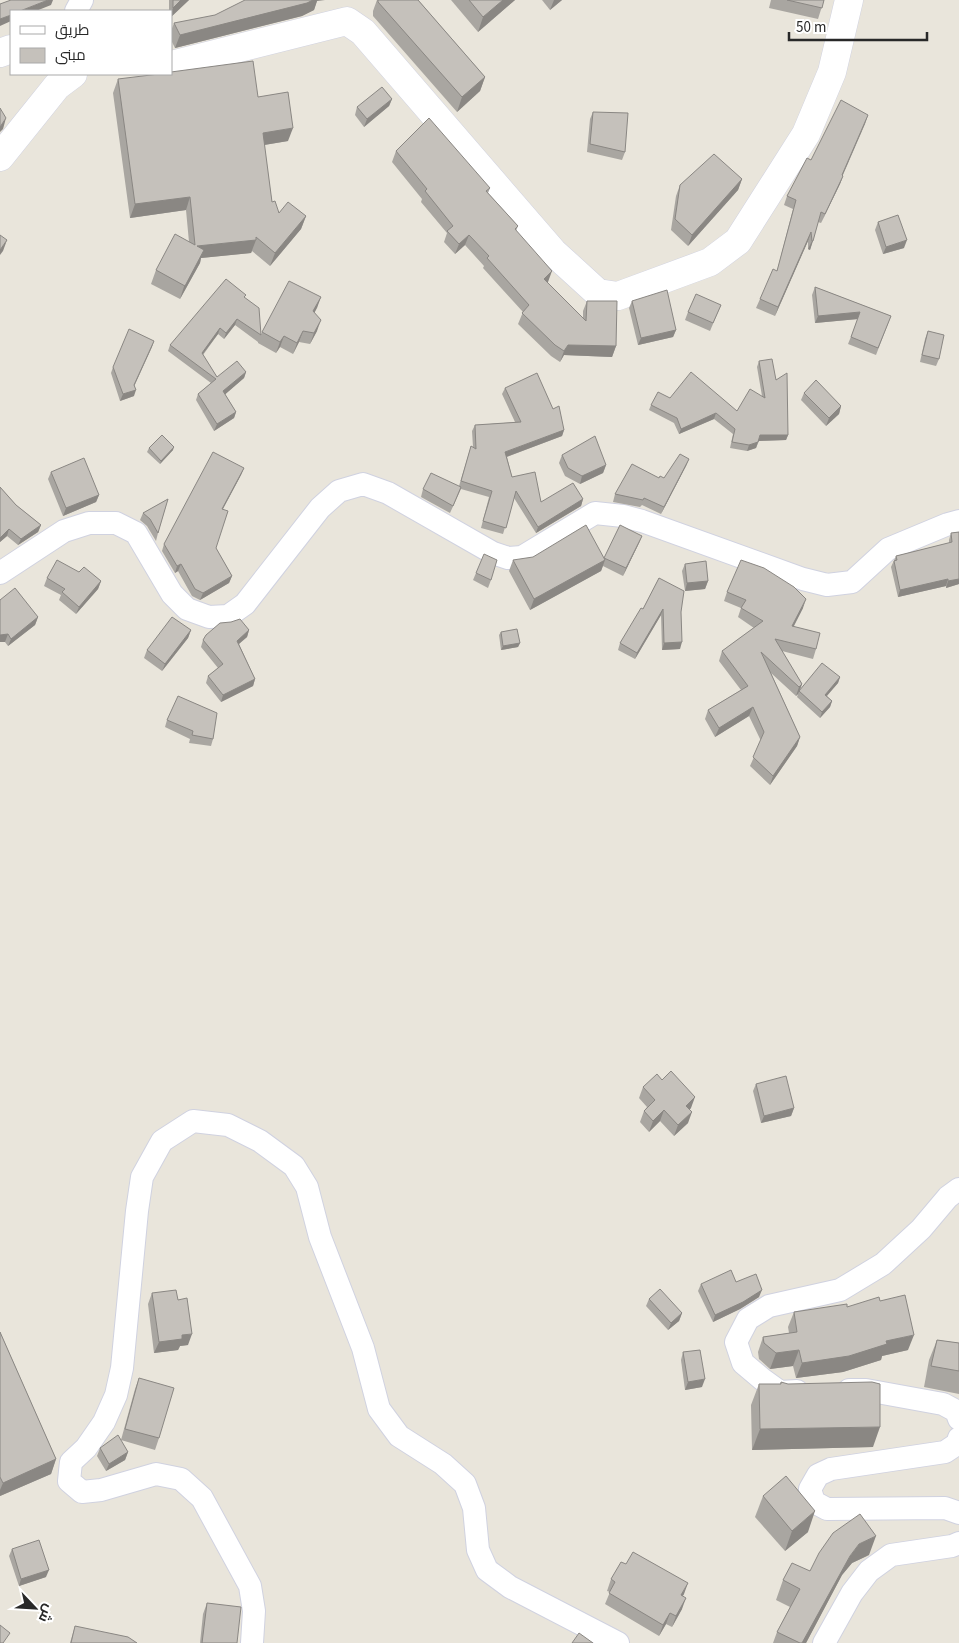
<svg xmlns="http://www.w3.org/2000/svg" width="959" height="1643" font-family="'Source Sans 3',Cairo,sans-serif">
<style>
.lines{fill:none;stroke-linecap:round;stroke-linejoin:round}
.minor-casing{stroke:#d0d2e0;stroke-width:24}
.tertiary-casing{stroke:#d0d2e0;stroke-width:29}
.minor{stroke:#fff;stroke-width:22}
.tertiary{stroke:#fff;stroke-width:28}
.wall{fill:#a9a6a1}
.shaded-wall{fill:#8a8783}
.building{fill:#c5c1bb;stroke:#8a8783}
</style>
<rect width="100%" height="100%" fill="#e9e5db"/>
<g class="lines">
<!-- minor casing -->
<g class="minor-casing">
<g id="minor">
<path d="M76,11l6,-11"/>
<path d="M0,573l64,-42 25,-8h27l20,10 36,61 15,15 22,8 19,-1 17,-12 75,-96 19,-17 24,-7 25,9 105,60 15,5 14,-1 73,-44 28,3 19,5 161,58 24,6 25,-3 36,-33 60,-25 11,-3"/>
<path d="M849,1390h17l77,14 13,7 3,8"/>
<path d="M797,1391l-17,1 -18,-13 -19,-16 -7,-21 12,-23 21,-13 71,-16 43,-26 38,-35 27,-32 11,-8"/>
<path d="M959,1438l-2,6 -12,8 -114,17 -13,6 -8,14 4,13 13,7 118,-1 14,5"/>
<path d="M252,1643l2,-32 -4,-25 -48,-88 -21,-19 -25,-5 -55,16 -19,2 -13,-11 2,-19 15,-14 18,-26 12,-27 6,-27 15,-157 5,-34 20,-36 31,-20 35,4 32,16 34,25 13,21 13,50 43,111 16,61 20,27 44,28 22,20 9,24 4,42 9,20 23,17 108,56"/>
<path d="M824,1643l28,-50 17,-22 22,-16 61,-9 7,-3"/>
</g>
</g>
<!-- tertiary casing -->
<g class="tertiary-casing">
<g id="tertiary">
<path d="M0,53l11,-4"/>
<path d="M171,65l176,-44 16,11 190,220 45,41 20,3 92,-34 28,-21 68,-107 26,-62 17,-72"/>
<path d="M0,157l57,-71 16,-12"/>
</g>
</g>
<!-- minor -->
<use href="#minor" class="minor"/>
<!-- tertiary -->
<use href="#tertiary" class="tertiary"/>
</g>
<!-- wall -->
<g class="wall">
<path d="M169,0h20l-18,17v-6h-2z"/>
<path d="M377,0h41l67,77 -5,14 -23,21 -84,-96v-5z"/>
<path d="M451,0h64l-37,32z"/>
<path d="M542,0h20l-12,10z"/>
<path d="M771,0h53l-6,19 -49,-11z"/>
<path d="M317,1l-3,9 -12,6 -127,32 -4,-8v-9l3,-8z"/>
<path d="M118,79l140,18 30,44 -24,4 8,57 7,11 27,3 -5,13 -31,37 -18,-15 -1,2 -50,5 -1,5 -20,36 -29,-15 5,-14 33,-28 -3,-32 -56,8 -17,-125z"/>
<path d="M392,99l-3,7 -25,21 -9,-12 2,-8z"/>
<path d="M593,112l32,40 -3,8 -35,-8 3,-33z"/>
<path d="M868,115l-26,60 1,1 -3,8 -19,39 -3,-1 -8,28 -2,-1v-8l-33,75 -19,-8 4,-9 17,-28 16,-62 -9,-4 3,-9 24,-36z"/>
<path d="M396,151l94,37 -2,5 30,33 -2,5 32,51 -1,1 36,35v-7l4,-10 29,45 -4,11 -48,-2 -4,7 -9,-6 -33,-32 5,-12 -40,-44 1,-2 -19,-21 -10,9 -11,-12 3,-9 -26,-31 1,-3 -30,-37z"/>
<path d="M742,179l-4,11 -50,56 -17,-16 5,-34 4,-11z"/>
<path d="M878,222l26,26 -21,6 -8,-24z"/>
<path d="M815,287l76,29 -15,39 -28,-11 10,-25 -43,4 -3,-28z"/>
<path d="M321,297l-7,16 3,18 -7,13 -11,-2 -6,12 -13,-7 -4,6 -18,-10v-1l-23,-17 -11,14 -6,-5 -15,21 14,22 29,-5 -2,6 -19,16 11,18 -2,6 -20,13 -18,-31 2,-6 13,-11 -43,-32 2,-6 75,-47 16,37 1,-3z"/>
<path d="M632,301l44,29 -3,7 -35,8 -9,-37z"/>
<path d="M721,305l-11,26 -25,-11 3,-8z"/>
<path d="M928,331l11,28 -3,7 -16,-4 5,-23z"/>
<path d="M154,341l-20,44v11l-14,5 -9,-28 2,-6z"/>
<path d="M759,361l29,74 -2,5 -27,1 -3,7 -9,3 -17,-3 3,-14 -19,-15 -35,15 -5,-11 -25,-13 2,-5 19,-7 67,13 25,-15 -5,-29z"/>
<path d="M505,388l48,21 11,21 -2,6 -55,21 5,20 29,25 42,-3 -2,7 -45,27 -22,-35 -11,36 -22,-6 8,-31 -28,-8 -11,24 -29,-16 2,-8 36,-3 12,-40 2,1 -1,-16 3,-6 40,-3 -13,-28z"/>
<path d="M804,393l37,13 -2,8 -13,12 -25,-26z"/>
<path d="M149,448l24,2 -13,14 -13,-12z"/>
<path d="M562,455l44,10 -3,8 -23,11 -15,-8 -6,-13z"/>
<path d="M689,459l-3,7 -25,48 -19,-9 -2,2 -27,-5 2,-8 44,-16h5z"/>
<path d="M244,468l-3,7 -18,34 -7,39 16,28 -3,7 -29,17 -8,-4 -14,-25 -3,2 -13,-22 2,-7z"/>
<path d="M51,472l48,23 -3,7 -33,14 -15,-37z"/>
<path d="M0,487l16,18 25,20 -3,7 -20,13 -11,-9 -7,6z"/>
<path d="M168,499l-10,34 -2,8 -9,-15 -7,-6 3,-7z"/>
<path d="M959,532v52l-13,4v-2l-48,11 -7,-30 5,-11 53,-13v-3l2,-7z"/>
<path d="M642,536l-3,7 -16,33 -20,-10 -2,5 -71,39 -21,-39 4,-11 91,-2z"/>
<path d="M685,564l23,17 -3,8 -20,2 -3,-20z"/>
<path d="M79,572l22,9 -3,8 -22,25 -17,-14 2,-5 -17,-9 3,-8z"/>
<path d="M476,573l15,7 -3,8 -15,-8z"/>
<path d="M659,578l22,34 -1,37 -18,1 -1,-35 -26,44 -17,-9 2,-7 23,-34z"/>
<path d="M727,592l76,16 -9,18 22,23 -3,10 -31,-8 20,33 -2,7 40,-14 -2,6 -11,13 5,5 -2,6 -10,11 -23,-21 1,-3 -2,2 -25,-23 29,64 -3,9 -27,39 -20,-19 11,-25 -12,-25 -34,21 -10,-18 3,-9 33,-20 -22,-29 3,-10 32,-23 -16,-11 3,-9 -17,-7z"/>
<path d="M0,600l38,17 -3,8 -27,21 -3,-4h-5z"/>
<path d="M191,630l-3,8 -26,33 -18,-13 3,-8z"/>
<path d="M249,630l-2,7 -8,7 16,35 -2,7 -32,16 -15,-19 2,-7 10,-8 -17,-21 2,-7z"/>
<path d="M501,632l19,11 -2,4 -17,3 -2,-15z"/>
<path d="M167,720l46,19 -2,7 -22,-3 1,-4 -25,-12z"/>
<path d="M662,1080l29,28 -2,2 -1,13 -14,13 -14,-15 -11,11 -9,-10 4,-11 3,-4 -8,-9 4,-11z"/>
<path d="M756,1084l38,24 -3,8 -30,7 -8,-32z"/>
<path d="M736,1282l23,15 -19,12 -27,13 -15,-31 3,-7z"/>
<path d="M152,1293l26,7 10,45 -8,1 -2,4 -24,3 -6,-49z"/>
<path d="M649,1299l33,14 -3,8 -11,9 -22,-24z"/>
<path d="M880,1301l28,49 -26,6 -1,4 -38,12 -47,6 -3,-12 -23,3 -11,-10 -1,-7 5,-15 26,-4 -1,-6 6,-15 53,-5z"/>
<path d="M0,1332l56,127 -5,15 -51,22z"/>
<path d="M937,1340l22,3v51l-35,-7 5,-27z"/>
<path d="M683,1352l19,35 -17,3 -4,-30z"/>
<path d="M139,1378l20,60 -4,12 -34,-10 14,-51z"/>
<path d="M781,1382l92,65 -121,3 -1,-45 8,-21h21z"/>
<path d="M100,1448l28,4 -3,8 -19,11 -9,-15z"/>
<path d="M763,1496l45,36 -23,19 -30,-34z"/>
<path d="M12,1549l34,28 -27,9 -10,-30z"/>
<path d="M869,1555l-17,8 -10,12 -36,68h-33l4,-11 13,-25 -14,-7 7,-20 27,-9z"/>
<path d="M611,1579l73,15 -2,2v13l-10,18 -6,-3 -7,12 -54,-32 5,-12 -3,-1z"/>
<path d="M207,1603l30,40h-37l3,-29z"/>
<path d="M75,1626l62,17h-67z"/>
</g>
<!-- shaded-wall -->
<g class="shaded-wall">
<path d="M48,0h5l-2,5 -15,6h-16z"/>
<path d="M181,0h8l-18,17v-5l2,-4z"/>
<path d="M310,0h15l-8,1 -3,9 -12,6 -127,32 5,-13z"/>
<path d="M503,0h12l-37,32 5,-15z"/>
<path d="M554,0h8l-12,10z"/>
<path d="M11,15v6l-11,5v-7z"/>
<path d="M485,77l-5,14 -23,21 5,-15z"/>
<path d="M392,99l-3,7 -25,21 3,-8z"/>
<path d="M868,115l-3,9 -26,60 3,-9z"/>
<path d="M6,118l-3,11 -3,3v-5z"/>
<path d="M293,128l-5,13 -30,5 5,-13z"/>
<path d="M843,176l-3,8 -19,39 4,-9z"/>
<path d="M742,179l-4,11 -50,56 4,-11z"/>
<path d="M190,197l-4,13 -56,8 5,-14z"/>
<path d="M306,216l-5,13 -31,37 5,-13z"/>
<path d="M811,232l-3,9 -33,75 3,-9z"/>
<path d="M469,235l-4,10 -10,9 4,-10z"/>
<path d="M7,240l-4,11 -3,4v-5z"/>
<path d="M256,240l-5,13 -50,5 -1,5 -20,36 17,-53z"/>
<path d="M907,240l-3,8 -21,6 3,-7z"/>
<path d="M812,241h1l-3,9 -2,-1z"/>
<path d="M552,271l-4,11 -8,8 4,-11z"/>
<path d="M321,297l-4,11 -8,15 4,-12z"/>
<path d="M860,312l-2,7 -43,4 3,-7z"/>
<path d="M237,319l-2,6 -11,14 2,-6z"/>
<path d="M321,320l-4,11 -7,13 4,-11z"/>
<path d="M220,328l-2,6 -19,25 3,-6z"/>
<path d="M676,330l-3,7 -35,8 3,-7z"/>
<path d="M303,331l-4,11 -6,12 4,-11z"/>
<path d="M284,336l-4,11 -4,6 4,-11z"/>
<path d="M154,341l-2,6 -20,44 2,-6z"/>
<path d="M568,345l48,1 -4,11 -48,-2 -4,7 4,-11z"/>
<path d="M246,372l-2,6 -23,20 2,-7z"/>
<path d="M136,390l-2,6 -14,5 3,-7z"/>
<path d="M841,406l-2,8 -13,12 3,-8z"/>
<path d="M236,412l-2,6 -20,13 3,-7z"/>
<path d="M716,413l-2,6 -35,15 2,-5z"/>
<path d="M564,430l-2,6 -59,22 2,-6z"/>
<path d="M760,435h28l-2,5 -28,1z"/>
<path d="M758,442l-2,6 -9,3 2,-6z"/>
<path d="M174,447l-1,3 -13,14 1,-3z"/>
<path d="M689,459l-3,7 -25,48 3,-7z"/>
<path d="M606,465l-3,8 -23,11 2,-8z"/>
<path d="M244,468l-3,7 -22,41 3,-7z"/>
<path d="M99,495l-3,7 -33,14 3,-8z"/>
<path d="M583,499l-2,7 -45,27 2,-6z"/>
<path d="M41,525l-3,7 -20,13 3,-6z"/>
<path d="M9,529l-2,7 -7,6v-4z"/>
<path d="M642,536l-3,7 -16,33 3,-8z"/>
<path d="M605,560l-4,11 -71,39 4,-11z"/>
<path d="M181,564l-3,7 -3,2 2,-7z"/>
<path d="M232,576l-3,7 -29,17 3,-7z"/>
<path d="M948,579l-2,7 -48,11 2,-7z"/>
<path d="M959,579v5l-13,4 2,-7z"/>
<path d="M101,581l-3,8 -22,25 3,-7z"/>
<path d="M708,581l-3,8 -20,2 2,-8z"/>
<path d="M806,599l-3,9 -14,27 3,-9z"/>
<path d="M663,609l-2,6 -26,44 2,-6z"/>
<path d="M38,617l-3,8 -27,21 3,-7z"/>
<path d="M191,630l-3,8 -26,33 3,-7z"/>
<path d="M249,630l-2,7 -13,11 3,-7z"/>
<path d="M8,634l-3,8h-5v-7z"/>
<path d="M682,642l-2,7 -18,1 2,-7z"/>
<path d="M520,643l-2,4 -17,3 2,-4z"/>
<path d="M840,677l-2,6 -15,17 2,-5z"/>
<path d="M255,679l-2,7 -32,16 2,-7z"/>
<path d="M802,684l-4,10 -2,2 3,-9z"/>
<path d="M832,701l-2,6 -10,11 2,-6z"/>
<path d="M753,707l-4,9 -34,21 4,-9z"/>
<path d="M800,737l-3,9 -27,39 3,-9z"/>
<path d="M695,1097l-4,11 -9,9 4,-11z"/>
<path d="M794,1108l-3,8 -30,7 3,-7z"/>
<path d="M664,1110l-4,11 -11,11 4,-11z"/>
<path d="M692,1112l-4,11 -14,13 4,-11z"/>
<path d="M762,1290l-3,7 -19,12 -27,13 2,-7z"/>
<path d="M682,1313l-3,8 -11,9 3,-7z"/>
<path d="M192,1334l-4,11 -8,1 -2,4 -24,3 5,-11 23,-7z"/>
<path d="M914,1335l-6,15 -26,6 -1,4 -38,12 -47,6 6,-15 84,-22z"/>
<path d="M799,1350l-6,16 -23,3 6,-16z"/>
<path d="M705,1379l-3,8 -17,3 3,-8z"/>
<path d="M880,1427l-7,20 -121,3 8,-21z"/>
<path d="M128,1452l-3,8 -19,11 3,-7z"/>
<path d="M56,1459l-5,15 -51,22v-6l3,-7z"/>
<path d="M815,1511l-7,21 -23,19 7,-20z"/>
<path d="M876,1536l-7,19 -17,8 -10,12 -36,68h-4l48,-87 9,-12z"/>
<path d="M49,1570l-3,7 -27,9 2,-7z"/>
<path d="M688,1583l-4,11 -7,12 4,-11z"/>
<path d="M686,1598l-4,11 -10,18 4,-11z"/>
<path d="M670,1613l-4,11 -7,12 4,-11z"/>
</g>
<!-- building -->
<g class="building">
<path d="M11,0h37l-28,11h-9v4l-11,4v-15z"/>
<path d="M173,0h8l-8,8z"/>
<path d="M245,0h68l-6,3 -127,32 -6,-12 41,-8z"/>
<path d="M378,0h40l67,77 -23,20 -84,-95z"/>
<path d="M469,0h34l-20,17z"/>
<path d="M787,0h37l-2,8z"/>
<path d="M253,61l5,36 30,-5 5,36 -30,5 9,69 3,-1 4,12 9,-11 18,14 -31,37 -19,-16v3l-59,6 7,4 -19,36 -29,-16 19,-36 20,11 -5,-48 -55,7 -17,-125 41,-5h12v-2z"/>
<path d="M382,87l10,12 -25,20 -10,-12z"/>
<path d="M841,100l27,15 -26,60 1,1 -18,38 -4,-2 -8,29h-1l-1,-9 -33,75 -18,-8 13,-30 4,2 19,-71 -9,-4 20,-38 4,2z"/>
<path d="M0,108l6,10 -6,9z"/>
<path d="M593,112l35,1 -3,39 -35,-8z"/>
<path d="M429,118l61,70 -4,3 32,35 -3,3 37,42 -8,8 42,42 1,-20h30l-1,45 -48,-1 -4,6 -9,-6 -33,-32 7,-8 -42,-47 2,-2 -20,-21 -10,9 -12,-13 6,-5 -28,-35 2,-2 -31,-38z"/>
<path d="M714,154l28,25 -50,56 -17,-16 5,-34z"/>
<path d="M898,215l9,25 -21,7 -8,-25z"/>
<path d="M0,235l7,5 -7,10z"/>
<path d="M226,279l20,16 -2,2 15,11 2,27 -24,-16 -11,14 -6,-5 -18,25 15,24 20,-16 9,11 -23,19 13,21 -19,12 -19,-30 18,-15 -46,-34z"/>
<path d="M289,281l32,16 -8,14 8,9 -7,13 -11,-2 -6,12 -13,-7 -4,6 -18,-10z"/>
<path d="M815,287l76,29 -13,32 -27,-11 9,-25 -42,4z"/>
<path d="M667,290l9,40 -35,8 -9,-37z"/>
<path d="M696,294l25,11 -8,18 -25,-11z"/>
<path d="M129,329l25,12 -20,44 2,5 -13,4 -10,-27z"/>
<path d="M928,331l16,4 -5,24 -17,-4z"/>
<path d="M772,359l4,21 11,-7 1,62h-28l-2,7 -9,3 -17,-3 3,-13 -19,-16 -35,16 -4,-11 -26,-13 7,-13 12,6 21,-26 46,39 13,-22 15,9 -6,-37z"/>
<path d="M537,373l16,36 6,-3 5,24 -59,22 7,25 23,-5 6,30 32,-19 10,16 -45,28 -22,-36 -10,37 -23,-7 9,-30 -31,-10 10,-35 5,3 -1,-24 46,-3 -16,-34z"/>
<path d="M816,380l25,26 -12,12 -25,-25z"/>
<path d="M162,435l12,12 -13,14 -12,-13z"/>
<path d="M595,436l11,29 -24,11 -14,-8 -6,-13z"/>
<path d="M213,452l31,16 -22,41 6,2 -12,37 16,28 -29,17 -8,-4 -14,-25 -4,2 -13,-22z"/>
<path d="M680,454l9,5 -25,48 -20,-9 -1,2 -28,-6 17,-30 27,14 1,-2 4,2z"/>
<path d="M84,458l15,37 -33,13 -15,-36z"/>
<path d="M431,473l30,14 -8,19 -30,-17z"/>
<path d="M0,487l16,18 25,20 -20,14 -12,-10 -9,9z"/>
<path d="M168,499l-10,34 -8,-14 -7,-6z"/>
<path d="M586,525l19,35 -71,39 -21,-39 20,-3z"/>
<path d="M620,525l22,11 -16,32 -22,-10z"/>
<path d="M959,532v47l-11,2v-2l-48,11 -6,-29 3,-1 -1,-4 56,-14 -1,-9z"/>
<path d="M484,554l13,6 -6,20 -15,-7z"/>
<path d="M57,560l22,12 5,-5 17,14 -22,26 -17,-15 3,-3 -18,-11z"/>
<path d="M741,560l23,8 30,19 12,12 -14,27 28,7 -4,16 -41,-10 27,45 -3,3 -38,-35 39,85 -27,39 -20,-19 11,-25 -11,-25 -34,21 -11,-18 40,-24 -26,-35 41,-30 -22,-13 5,-8 -19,-8z"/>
<path d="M706,561l2,20 -21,2 -2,-19z"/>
<path d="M659,578l25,13 -3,21 1,30 -18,1 -1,-34 -26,44 -17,-10 21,-35 2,1z"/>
<path d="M15,588l23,29 -27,22 -3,-5 -8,1v-35z"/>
<path d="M172,617l19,13 -26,34 -18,-14z"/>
<path d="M240,619l9,11 -12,11 18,38 -32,16 -15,-19 15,-12 -20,-24 3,-5 14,-12 11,-1z"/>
<path d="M517,629l3,14 -17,3 -2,-14z"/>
<path d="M822,663l18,14 -15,18 7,6 -10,11 -23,-21z"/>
<path d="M178,696l39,17 -4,26 -21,-4 1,-4 -26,-11z"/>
<path d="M671,1071l24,26 -9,9 6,6 -14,13 -14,-15 -11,11 -9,-10 11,-11 -12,-13 14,-13 5,6z"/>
<path d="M786,1076l8,32 -30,8 -8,-32z"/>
<path d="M731,1270l5,12 20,-8 6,16 -19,12 -28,13 -14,-31z"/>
<path d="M660,1289l22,24 -11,10 -22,-24z"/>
<path d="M176,1290l2,10 9,-2 5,36 -10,1v4l-23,3 -7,-49z"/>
<path d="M905,1295l9,40 -28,6 1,3 -38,12 -47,7 -3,-13 -23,3 -12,-10 -1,-6 34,-5 -3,-20 53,-8v3l32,-10 1,4z"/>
<path d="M0,1332l56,127 -53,24 -3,-6z"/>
<path d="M937,1340l22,3v28l-28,-5z"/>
<path d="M700,1350l5,29 -17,3 -5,-30z"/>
<path d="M139,1378l35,10 -15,50 -34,-9z"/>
<path d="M781,1382l7,2 84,-2 8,2v43l-120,2 -1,-45h22z"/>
<path d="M118,1435l10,17 -19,12 -9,-16z"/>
<path d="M786,1476l29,35 -23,20 -29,-35z"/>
<path d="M860,1514l16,22 -17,8 -9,12 -48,87h-2l-23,-11 23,-43 -17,-9 9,-17 18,8 9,-18 14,-20z"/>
<path d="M39,1540l10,30 -28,9 -9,-30z"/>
<path d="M633,1552l55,31 -7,12 5,3 -10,18 -6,-3 -7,12 -54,-32 6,-11 -4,-3 10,-17 5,2z"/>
<path d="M207,1603l34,4 -4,36h-35z"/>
<path d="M0,1625l10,8 -7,10h-3z"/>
<path d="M75,1626l53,11 9,6h-66z"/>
<path d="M579,1633l14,10h-21z"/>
</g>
<!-- legend -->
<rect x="10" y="10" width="162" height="65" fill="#ffffff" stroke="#a9a9a9"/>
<rect x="20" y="26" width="25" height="8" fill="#ffffff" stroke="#a9a9a9"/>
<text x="55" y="35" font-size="15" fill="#282828">طريق</text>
<rect x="20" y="48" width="25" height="15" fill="#c5c1bb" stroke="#a9a9a9"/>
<text x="55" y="60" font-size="15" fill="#282828">مبنى</text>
<!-- north arrow -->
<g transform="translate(35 1608) rotate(115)" stroke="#ffffff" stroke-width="4" paint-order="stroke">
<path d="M0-4L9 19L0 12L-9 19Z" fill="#282828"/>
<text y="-8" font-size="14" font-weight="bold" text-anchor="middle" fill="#282828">ش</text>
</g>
<!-- scale -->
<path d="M789 32v8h138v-8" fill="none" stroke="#282828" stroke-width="2.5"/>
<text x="796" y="32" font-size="15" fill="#282828" stroke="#ffffff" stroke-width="4" paint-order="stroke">50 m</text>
</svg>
